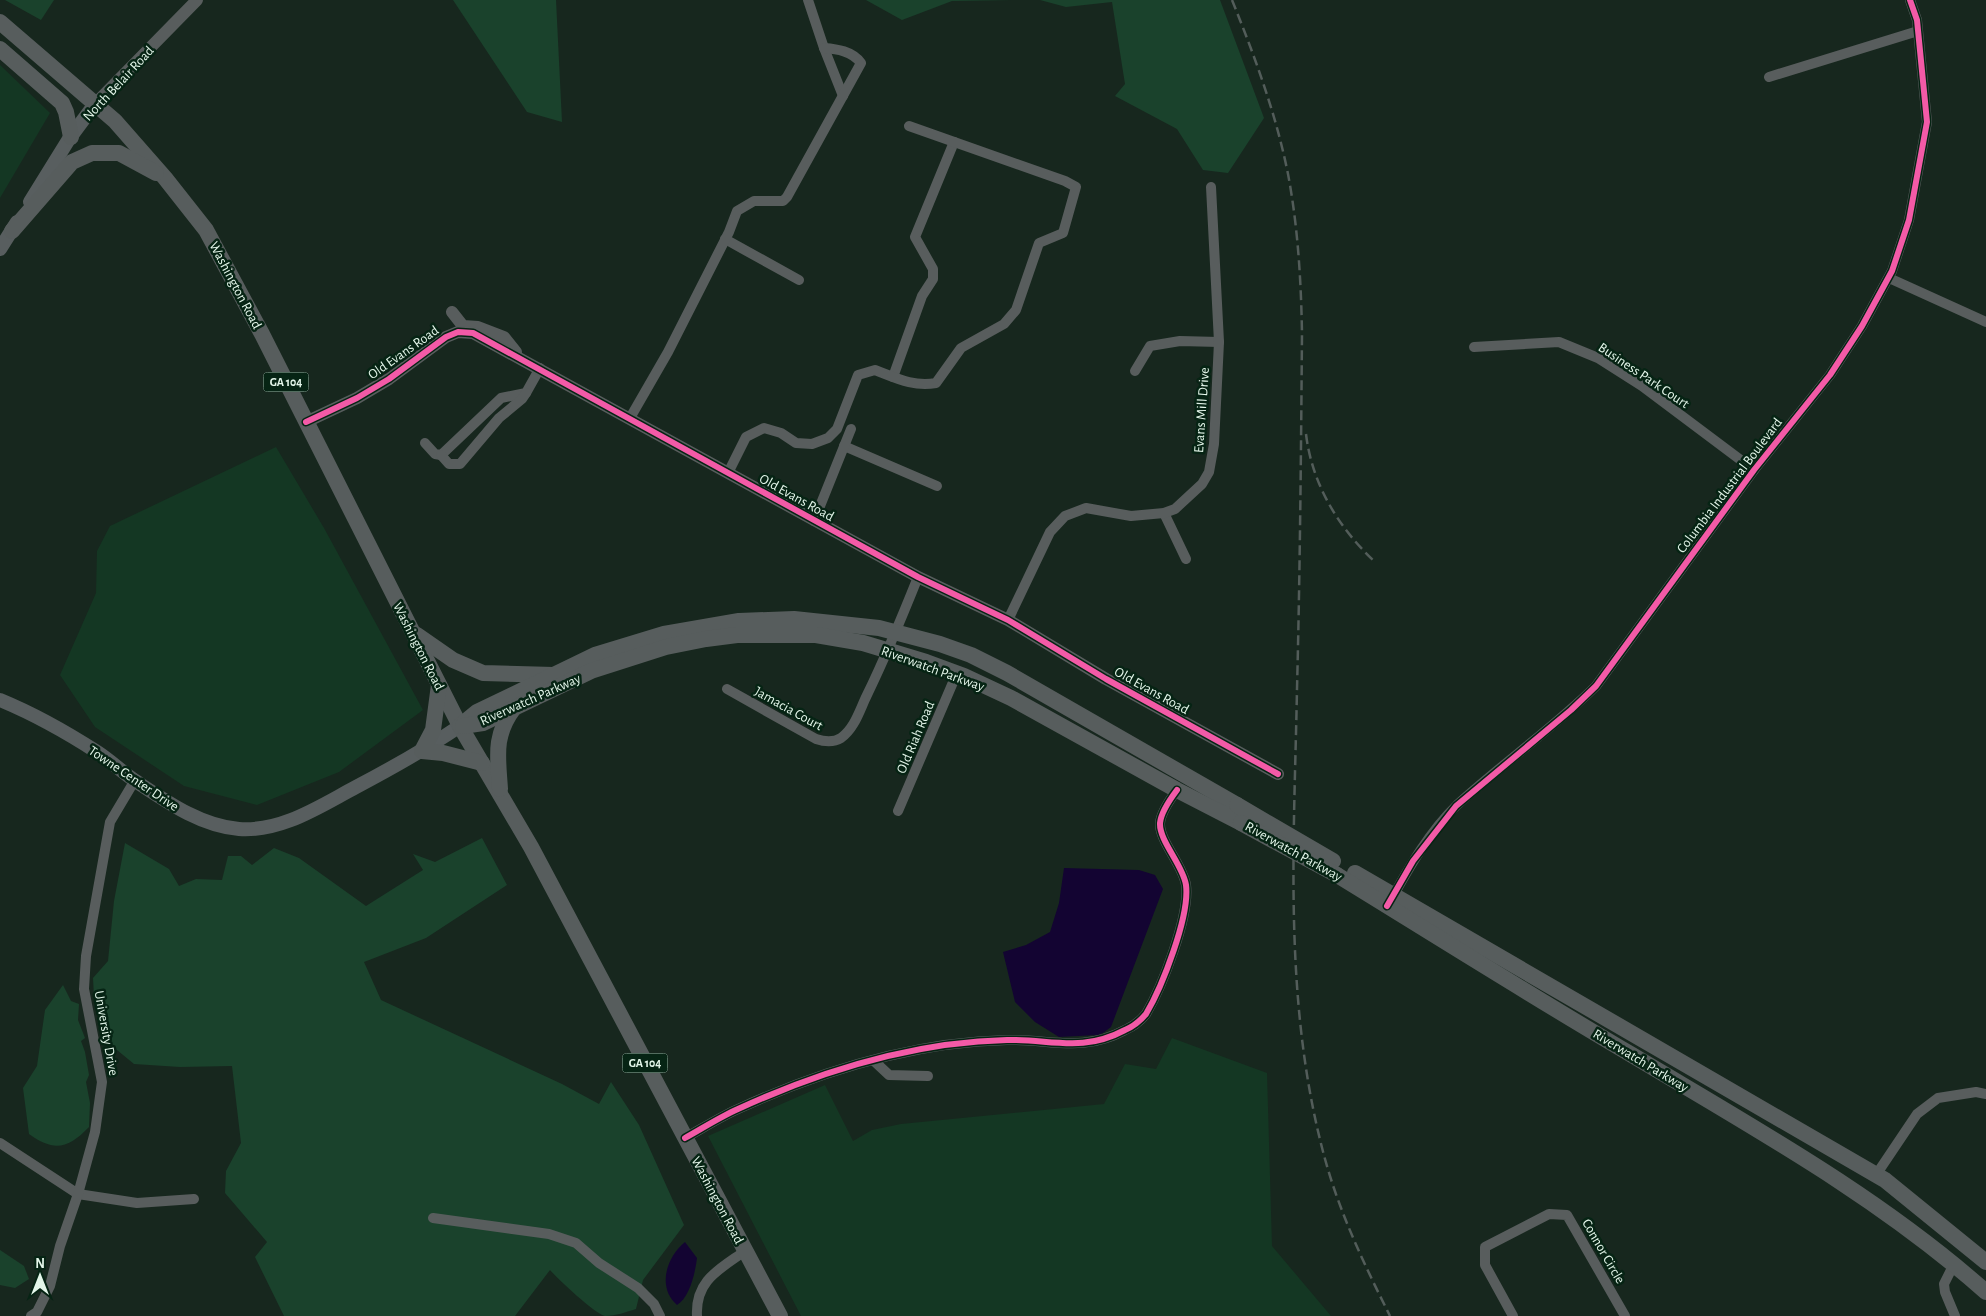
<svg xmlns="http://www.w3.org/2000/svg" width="1986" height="1316" font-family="'Alegreya Sans',sans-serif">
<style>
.built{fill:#143723}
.green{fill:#1a422c}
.water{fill:#130432}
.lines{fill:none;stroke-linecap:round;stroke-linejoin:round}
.minor{stroke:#585d5d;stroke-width:10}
.tertiary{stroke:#585d5d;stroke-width:12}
.secondary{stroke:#585e5f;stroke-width:14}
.primary{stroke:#575d5d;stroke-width:16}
.rail{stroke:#535d5a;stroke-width:2.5;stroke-dasharray:10 5;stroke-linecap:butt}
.primary-bridge{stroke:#575d5d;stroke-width:16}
.cycleway-casing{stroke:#062414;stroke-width:9}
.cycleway{stroke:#f35aa7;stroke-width:6}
.labels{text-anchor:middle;stroke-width:5;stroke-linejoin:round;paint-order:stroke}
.shield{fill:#062414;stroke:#a1b7aa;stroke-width:1}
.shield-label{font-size:12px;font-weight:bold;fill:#e4f6ea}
.street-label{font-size:14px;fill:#e4f6ea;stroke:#062414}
</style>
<rect width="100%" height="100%" fill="#17271e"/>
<!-- built -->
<g class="built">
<path d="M0,65l50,48 -50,85z"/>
<path d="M276,447l48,81 99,182 -84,62 -82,33 -73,-19 -89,-59 -35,-52 36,-82 1,-42 13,-25z"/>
<path d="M1172,1038l95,35 5,173 59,70h-530l-93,-180 117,-51 28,56 19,-11 29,-6 203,-20 21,-40 31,5z"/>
</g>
<!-- green -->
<g class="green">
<path d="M5,0h49l-13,20z"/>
<path d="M453,0h103l6,122 -35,-10z"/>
<path d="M866,0h146l-60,1 -50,19z"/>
<path d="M1040,0h180l44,118 -36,55 -25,-3 -26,-41 -62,-33 10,-12 -13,-82 -46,5z"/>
<path d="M482,838l25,47 -81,53 -62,24 17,38 181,84 37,20 12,-22 28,43 45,100 -41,55 -7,29c-10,3 -20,7 -31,7 -10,-2 -47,-37 -55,-46l-35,46h-231l-29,-59 12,-15 -42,-49 1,-22 15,-28 -9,-77 -52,1 -46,-3 -28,-23 -12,-44 -1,-19 15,-17 6,-60 11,-58 44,26 10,17 17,-7 26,1 6,-24h13l11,9 22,-17 25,10 67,48 57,-36 -10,-16 22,8z"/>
<path d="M63,985l8,16 8,3 -1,16 7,18 -4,3 4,11 4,23 -3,7 4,21 -1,24c-21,22 -35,25 -60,7l-6,-46 14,-22 8,-56z"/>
<path d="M0,1250l24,16 5,13 -14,9 -15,-3z"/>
</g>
<!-- water -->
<g class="water">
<path d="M1064,868l75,2 16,5 8,14 -52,138 -8,6 -5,2 -39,2 -24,-15 -20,-20 -12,-50 23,-7 24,-13 9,-29z"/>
<path d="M685,1242l12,16c-2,15 -7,39 -20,47 -20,-17 -11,-48 8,-63z"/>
</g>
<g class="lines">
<!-- minor -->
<g class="minor">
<path d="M808,0l16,48 19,48"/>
<path d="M1769,77l149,-46"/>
<path d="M725,239l74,41"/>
<path d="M1889,278l97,44"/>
<path d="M1474,347l85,-5 39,16 44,28 112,84"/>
<path d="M1135,371l15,-25 30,-5 39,1"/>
<path d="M893,377l29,-81 11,-17v-10l-18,-32 39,-95"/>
<path d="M630,418l38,-66 61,-120 8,-21 17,-10h29l4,-4 74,-134c-9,-12 -24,-14 -37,-15"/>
<path d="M425,443l10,11 6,1 60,-57 25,-5 14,-25"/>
<path d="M844,446l93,40"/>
<path d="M441,455l8,9h11l39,-46 23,-19 4,-6"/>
<path d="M728,473l18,-36 18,-9 17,5 15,10 16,1 16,-6 9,-9 21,-54 17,-5c21,8 38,17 61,13l25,-35 43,-24 12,-14 23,-67 24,-10 13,-46 -11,-6 -156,-55"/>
<path d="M1164,513l22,46"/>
<path d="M814,521l37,-92"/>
<path d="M1008,620l42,-88 15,-16 21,-8 45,8 33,-3 11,-4 27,-25 7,-12 5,-28 5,-102 -8,-155"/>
<path d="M727,689l89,50c9,3 17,4 25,-1 14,-10 19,-29 26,-43 19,-39 35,-78 51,-118"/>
<path d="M898,811l59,-138"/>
<path d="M1392,898c18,-32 38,-67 65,-93 45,-41 95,-76 139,-119l158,-216 76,-95 32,-49 30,-55 17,-51 18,-98 -10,-102 -7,-20"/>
<path d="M873,1060l16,15 39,1"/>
<path d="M685,1138c18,-10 35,-21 53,-29 85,-39 176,-67 269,-69 44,-1 75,13 118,-10 7,-3 16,-10 21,-16 16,-27 44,-98 40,-129 -3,-20 -27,-44 -26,-62 1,-10 11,-25 17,-33"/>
<path d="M0,1143l78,51 59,9 57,-4"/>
<path d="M1876,1175l41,-61 21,-16 38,-6 10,2"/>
<path d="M433,1218l116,16 27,9 23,20 39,25 16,16 6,12"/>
<path d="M1954,1264l-10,20 1,8 10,24"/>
<path d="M31,1316l6,-4 13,-26 10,-40 18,-52 17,-62 7,-50 -18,-93 2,-33 24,-134 25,-42"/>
<path d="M697,1316c-2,-36 23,-47 48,-65"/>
<path d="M1513,1316l-28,-51v-18l64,-33 18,1 58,101"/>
</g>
<!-- tertiary -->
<g class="tertiary">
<path d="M95,104l102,-104"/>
<path d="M452,312l11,14 15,1 26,10 12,15"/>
<path d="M306,422l51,-24 32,-19 57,-42 12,-5 15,1 445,244 90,43 98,59 172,95"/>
</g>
<!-- secondary -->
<g class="secondary">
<path d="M30,202l39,-63 26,-35"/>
<path d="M0,249l17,-27"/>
<path d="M0,700c34,14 66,32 97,52 14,9 26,21 40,30 30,20 64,44 102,47 43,3 81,-23 117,-42 36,-19 70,-38 104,-61"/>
</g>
<!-- primary -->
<g class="primary">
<path d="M0,22l115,99 50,57 41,52 56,104 198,392 71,121 249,469"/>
<path d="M0,49l62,54 4,9 5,25"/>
<path d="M12,231l60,-69 20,-9h27l37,20"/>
<path d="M417,635l36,25 30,13 71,2"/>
<path d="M439,685l-6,45 -11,21 21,2 39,10"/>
<path d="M460,726l17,-14 118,-57 69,-21 75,-13 55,-2 85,9 61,16 31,11 36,18 230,132"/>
<path d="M463,726l20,-3 108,-52 75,-24 40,-8 31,-4h79l47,8 63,19 38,14 47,22 166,92 64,33"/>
<path d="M500,789c-2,-32 -7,-53 14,-81"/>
<path d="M1355,873l530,307 101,82"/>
<path d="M1337,875c98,60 196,122 295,180 122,73 247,142 354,237"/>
</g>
<!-- rail -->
<g class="rail">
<path d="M1232,0c23,57 44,114 56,174 10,53 13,106 14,159 -1,119 -2,238 -5,356 -3,158 -14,316 28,470 15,55 40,107 65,157"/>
<path d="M1306,434c6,50 32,93 68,127"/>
</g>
<!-- primary-bridge -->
<g class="primary-bridge">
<path d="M1237,805l96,56"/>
<path d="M1241,823l96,52"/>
</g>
<!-- cycleway casing -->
<g class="cycleway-casing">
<g id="cycleway">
<path d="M306,422l51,-24 32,-19 57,-42 12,-5 15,1 445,244 90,43 98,59 172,95"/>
<path d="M1387,906l26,-45 43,-55 115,-96 25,-24 158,-216 76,-95 32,-49 30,-55 17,-51 18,-98 -10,-102 -7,-20"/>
<path d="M685,1138c18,-10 35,-21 53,-29 85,-39 176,-67 269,-69 44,-1 75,13 118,-10 7,-3 16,-10 21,-16 16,-27 44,-98 40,-129 -3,-20 -27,-44 -26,-62 1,-10 11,-25 17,-33"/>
</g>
</g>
<!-- cycleway -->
<use href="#cycleway" class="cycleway"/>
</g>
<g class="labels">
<!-- shield labels -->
<g class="shield">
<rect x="263.5" y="372.5" width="45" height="19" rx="4"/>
<rect x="622.5" y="1053.5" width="45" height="19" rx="4"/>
</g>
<g class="shield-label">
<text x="286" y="386">GA 104</text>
<text x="645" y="1067">GA 104</text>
</g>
<!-- street labels -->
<g class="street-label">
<text transform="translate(118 83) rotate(-47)" y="5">North Belair Road</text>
<text transform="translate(236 285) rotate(62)" y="5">Washington Road</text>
<text transform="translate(403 352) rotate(-35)" y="5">Old Evans Road</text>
<text transform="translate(1644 375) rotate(34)" y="5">Business Park Court</text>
<text transform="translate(1201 410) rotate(-86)" y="5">Evans Mill Drive</text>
<text transform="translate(1729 485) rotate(-53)" y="5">Columbia Industrial Boulevard</text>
<text transform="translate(797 497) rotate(29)" y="5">Old Evans Road</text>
<text transform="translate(419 646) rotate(63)" y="5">Washington Road</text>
<text transform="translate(933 668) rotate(20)" y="5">Riverwatch Parkway</text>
<text transform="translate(1152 690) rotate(29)" y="5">Old Evans Road</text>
<text transform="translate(530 699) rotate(-24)" y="5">Riverwatch Parkway</text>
<text transform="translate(789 708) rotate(29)" y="5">Jamacia Court</text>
<text transform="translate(915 737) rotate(-67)" y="5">Old Riah Road</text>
<text transform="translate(134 778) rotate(34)" y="5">Towne Center Drive</text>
<text transform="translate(1294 851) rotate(29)" y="5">Riverwatch Parkway</text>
<text transform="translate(107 1033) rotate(80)" y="5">University Drive</text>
<text transform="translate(1641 1060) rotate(31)" y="5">Riverwatch Parkway</text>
<text transform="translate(718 1200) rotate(62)" y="5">Washington Road</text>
<text transform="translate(1604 1251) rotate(60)" y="5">Connor Circle</text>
</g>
</g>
<!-- north arrow -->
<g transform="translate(40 1276)" stroke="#062414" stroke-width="4" paint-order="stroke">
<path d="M0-4L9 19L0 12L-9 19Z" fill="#e4f6ea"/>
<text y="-8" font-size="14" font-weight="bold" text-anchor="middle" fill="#e4f6ea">N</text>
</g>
</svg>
